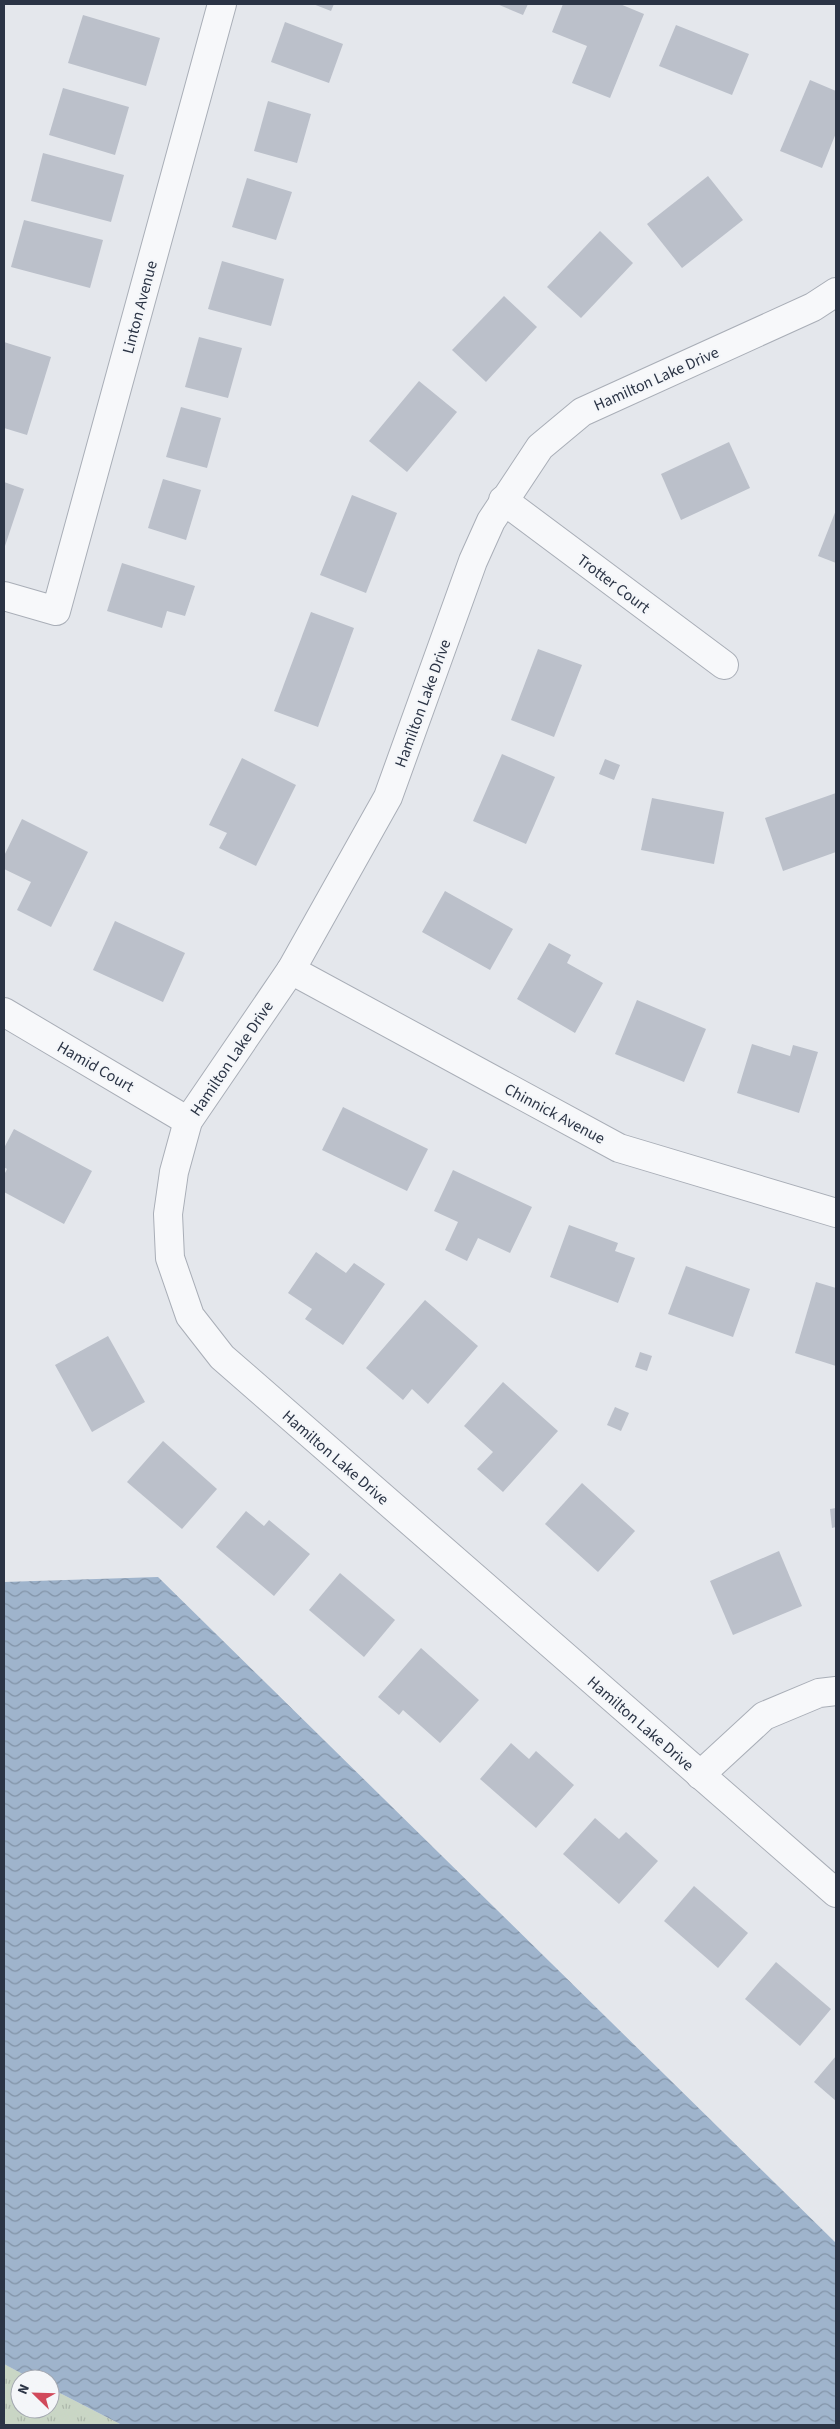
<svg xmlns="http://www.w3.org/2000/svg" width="840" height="2429" font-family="'Source Sans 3',sans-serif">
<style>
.grass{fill:url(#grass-tufts)}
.water{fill:url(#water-waves)}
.building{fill:#bbc0ca}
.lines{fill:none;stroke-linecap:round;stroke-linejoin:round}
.street-casing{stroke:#a9aeb7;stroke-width:30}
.street{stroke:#f7f8fa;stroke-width:28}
.labels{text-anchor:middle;stroke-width:4;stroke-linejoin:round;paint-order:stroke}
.street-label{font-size:16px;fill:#2b3445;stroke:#f4f6f9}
</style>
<defs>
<pattern id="grass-tufts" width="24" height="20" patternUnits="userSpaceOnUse" patternTransform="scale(1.25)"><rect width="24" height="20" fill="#c9d6c5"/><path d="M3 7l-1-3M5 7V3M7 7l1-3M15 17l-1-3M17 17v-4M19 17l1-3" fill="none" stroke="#adb8ab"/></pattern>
<pattern id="water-waves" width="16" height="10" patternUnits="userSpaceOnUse" patternTransform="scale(1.25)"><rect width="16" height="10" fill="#9fb4cc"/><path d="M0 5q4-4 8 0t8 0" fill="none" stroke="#8293a7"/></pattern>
</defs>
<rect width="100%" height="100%" fill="#e4e7ec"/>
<!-- grass -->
<path class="grass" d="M4,2364l28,15h-12v30h30v-21l72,37h-118z"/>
<!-- water -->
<path class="water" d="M158,1577l678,666v182h-714l-72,-37v-9h-18l-28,-15v-782z"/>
<!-- building -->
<g class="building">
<path d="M313,4h21l-3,7z"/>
<path d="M497,4h31l-5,11z"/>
<path d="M563,4h57l24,10 -34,84 -38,-15 15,-37 -35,-14z"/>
<path d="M83,15l77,23 -14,48 -78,-23z"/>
<path d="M285,22l58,22 -14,39 -58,-21z"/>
<path d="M676,25l73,29 -17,41 -73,-29z"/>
<path d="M810,80l26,11v42l-14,35 -42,-17z"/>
<path d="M63,88l66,19 -14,48 -66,-20z"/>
<path d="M268,101l43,13 -14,49 -43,-12z"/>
<path d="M43,153l81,22 -13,47 -80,-21z"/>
<path d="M708,176l35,44 -61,48 -35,-44z"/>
<path d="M247,178l45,14 -16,48 -44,-13z"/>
<path d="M24,220l79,20 -13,48 -79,-21z"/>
<path d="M600,231l33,32 -52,55 -34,-31z"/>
<path d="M222,261l62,18 -13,47 -63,-17z"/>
<path d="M504,296l33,31 -51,55 -34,-32z"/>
<path d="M199,337l43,11 -14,50 -43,-11z"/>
<path d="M4,342l47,15 -24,78 -23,-7z"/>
<path d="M419,381l38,31 -50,60 -38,-31z"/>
<path d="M181,407l40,11 -14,50 -41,-11z"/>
<path d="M729,442l21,46 -69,32 -20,-46z"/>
<path d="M163,479l38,11 -15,50 -38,-12z"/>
<path d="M4,482l20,7 -20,60z"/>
<path d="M352,495l45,18 -31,80 -46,-18z"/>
<path d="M836,510v53l-18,-7z"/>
<path d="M122,563l73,23 -10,30 -18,-5 -5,17 -55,-17z"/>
<path d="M311,612l43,16 -36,99 -44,-16z"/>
<path d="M538,649l44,16 -28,72 -43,-17z"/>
<path d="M502,754l53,23 -29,67 -53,-23z"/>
<path d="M242,758l54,27 -40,81 -37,-18 8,-15 -18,-8z"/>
<path d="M605,759l15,6 -6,15 -15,-6z"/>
<path d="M836,793v59l-53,19 -18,-53z"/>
<path d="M652,798l72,14 -10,52 -73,-14z"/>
<path d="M22,819l66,33 -37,75 -34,-17 14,-28 -27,-13v-13z"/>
<path d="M445,891l68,38 -23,41 -68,-38z"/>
<path d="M115,921l70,32 -22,49 -70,-32z"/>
<path d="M549,943l22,12 -4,8 36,20 -28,50 -58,-34z"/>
<path d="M637,1000l69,29 -22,53 -69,-28z"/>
<path d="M752,1044l38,12 3,-11 25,7 -19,61 -62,-20z"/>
<path d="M343,1107l85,42 -21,42 -85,-41z"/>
<path d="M14,1129l78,42 -28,53 -60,-32v-17l3,-6 -3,-2v-19z"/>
<path d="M453,1170l79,37 -22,46 -32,-15 -11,23 -22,-11 13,-28 -24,-11z"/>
<path d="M569,1225l49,18 -3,8 20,7 -17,45 -68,-26z"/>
<path d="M316,1252l30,21 8,-10 31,21 -42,61 -38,-26 7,-10 -24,-16z"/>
<path d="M686,1266l64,23 -17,48 -65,-23z"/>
<path d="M816,1282l20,6v78l-41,-13z"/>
<path d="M425,1300l53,46 -50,58 -16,-15 -9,11 -37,-32z"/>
<path d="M108,1336l37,66 -53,30 -37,-67z"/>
<path d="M640,1352l12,4 -5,15 -12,-4z"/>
<path d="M503,1382l55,49 -55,61 -26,-23 16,-17 -29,-26z"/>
<path d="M615,1407l14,6 -8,18 -14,-6z"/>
<path d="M163,1441l54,48 -35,40 -55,-47z"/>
<path d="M582,1483l53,48 -37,41 -53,-48z"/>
<path d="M836,1508v19l-4,1 -2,-19z"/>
<path d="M246,1511l18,15 5,-6 41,34 -36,42 -58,-49z"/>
<path d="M779,1551l23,55 -69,29 -23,-54z"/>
<path d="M340,1573l55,47 -31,37 -55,-47z"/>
<path d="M421,1648l58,52 -39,43 -37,-33 -4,5 -21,-18z"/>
<path d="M511,1743l18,16 7,-8 38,34 -38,43 -56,-49z"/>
<path d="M595,1818l24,21 7,-7 32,29 -39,43 -56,-50z"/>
<path d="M694,1886l54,47 -30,35 -54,-47z"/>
<path d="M776,1962l55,47 -31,37 -55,-47z"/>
<path d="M836,2056v45l-22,-19z"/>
</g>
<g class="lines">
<!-- street casing -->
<g class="street-casing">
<g id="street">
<path d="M836,292l-23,15 -231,105 -42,35 -49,74 -18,40 -85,236 -97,173 -103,151 -14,51 -6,42 2,44 20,58 32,41 614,536"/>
<path d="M503,500l221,165"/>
<path d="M4,596l52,15 166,-607"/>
<path d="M291,970l328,178 217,65"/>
<path d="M4,1012l184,109"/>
<path d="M700,1775l64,-59 55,-23 17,-2"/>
</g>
</g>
<!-- street -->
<use href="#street" class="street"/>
</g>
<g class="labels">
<!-- street labels -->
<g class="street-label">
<text transform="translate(139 307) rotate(-75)" y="6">Linton Avenue</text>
<text transform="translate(656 378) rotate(-24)" y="6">Hamilton Lake Drive</text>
<text transform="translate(614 583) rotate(37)" y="6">Trotter Court</text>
<text transform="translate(422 703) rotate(-70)" y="6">Hamilton Lake Drive</text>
<text transform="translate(231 1058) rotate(-56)" y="6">Hamilton Lake Drive</text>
<text transform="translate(96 1066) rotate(30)" y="6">Hamid Court</text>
<text transform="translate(555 1113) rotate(28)" y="6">Chinnick Avenue</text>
<text transform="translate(336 1457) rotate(41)" y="6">Hamilton Lake Drive</text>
<text transform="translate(641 1723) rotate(41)" y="6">Hamilton Lake Drive</text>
</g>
</g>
<!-- border -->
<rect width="840" height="2429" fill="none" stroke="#2b3445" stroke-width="10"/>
<!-- north arrow -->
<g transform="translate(35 2394) rotate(293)"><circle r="24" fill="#f4f6f9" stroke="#a4a8b1"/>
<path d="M0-4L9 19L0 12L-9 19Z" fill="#d1495b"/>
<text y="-8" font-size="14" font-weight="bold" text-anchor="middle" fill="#2b3445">N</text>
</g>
</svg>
